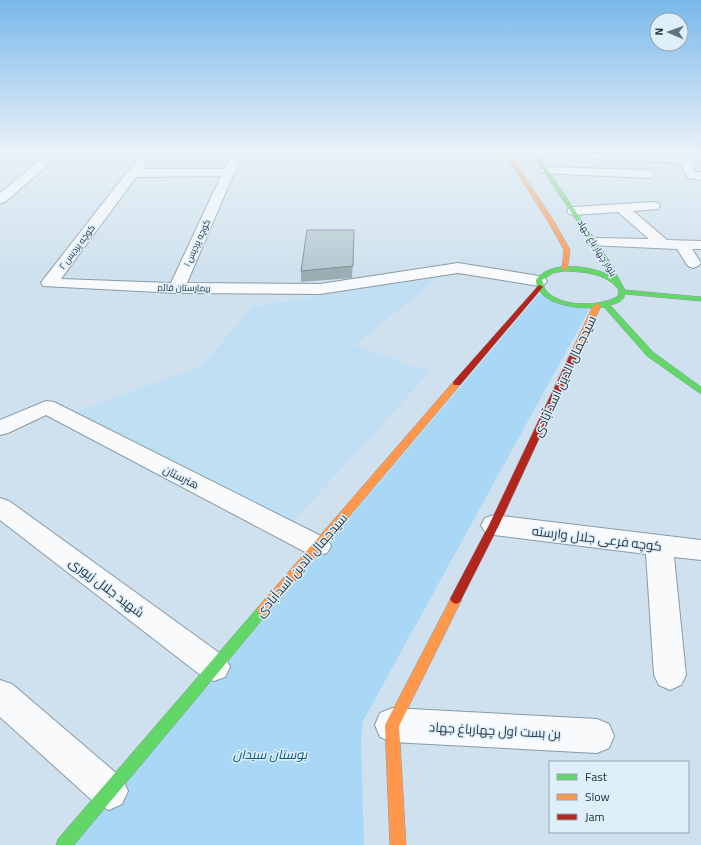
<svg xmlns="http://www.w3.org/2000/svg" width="701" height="845" font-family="Georgia,Cairo,serif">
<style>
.built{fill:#c1dff4}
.green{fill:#a8d8f6}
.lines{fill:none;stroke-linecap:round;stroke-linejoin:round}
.street-casing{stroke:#8a9aa4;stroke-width:2}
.fast-casing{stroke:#8a9aa4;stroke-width:1}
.slow-casing{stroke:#8a9aa4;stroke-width:1}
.jam-casing{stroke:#8a9aa4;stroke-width:1}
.street{fill:#f8fafc;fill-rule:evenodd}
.fast{fill:#63d668;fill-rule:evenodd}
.slow{fill:#ff974d;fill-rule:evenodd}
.jam{fill:#b3261e;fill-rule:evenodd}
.wall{fill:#9cacb3}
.building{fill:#b5c8d0;stroke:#7f8c92}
.labels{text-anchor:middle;stroke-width:3;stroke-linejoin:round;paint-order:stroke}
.far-street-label{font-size:9px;fill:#273843;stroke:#deeffa}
.street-label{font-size:11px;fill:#273843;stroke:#deeffa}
.near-street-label{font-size:13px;fill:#273843;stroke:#deeffa}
.near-park-label{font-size:13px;font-style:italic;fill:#05597f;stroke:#deeffa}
</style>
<rect width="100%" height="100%" fill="#cfe1ee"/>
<!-- built -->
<path class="built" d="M443,274l-88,71 75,27 -137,150 -219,-110 127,-46 52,-59z"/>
<!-- green -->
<path class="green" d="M539,294l50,16 -226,411 -2,18 3,106h-291z"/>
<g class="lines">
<!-- street casing -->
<g class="street-casing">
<g id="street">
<path d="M49,153h13l-57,49 -5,1v-10z"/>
<path d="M142,153h12l-12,16h82l8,-16h11l-8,18 1,1 -3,3 -46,108 133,1 138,-21 81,13 6,2 2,3 -2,3 -6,2 -81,-13 -138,21 -143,-1 -134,-7 -2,-3 2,-3zM221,176l-50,107 -110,-4 75,-102z"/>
<path d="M528,153h77l80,4 4,1 7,14h5v8l-13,-2 -7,-15 -147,-7z"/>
<path d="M546,167l102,3 4,1 2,3 -2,3 -4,1 -106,-5 -2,-2 2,-2z"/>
<path d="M653,202l5,1 2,3 -2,3 -25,2 34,29 34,1v8h-9l9,14 -3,3 -5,2 -5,-2 -11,-17 -88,-4 -2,-3 2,-3 5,-1 55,1 -31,-27 -44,3 -5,-1 -2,-3 2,-3 5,-1z"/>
<path d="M46,401l8,1 273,137 4,7 -4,7 -10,3 -10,-3 -261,-138 -38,18 -8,2v-15z"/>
<path d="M0,498l9,3 216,156 5,10 -5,10 -11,4 -11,-4 -203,-157z"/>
<path d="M494,515l207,25v20l-27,-3 12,118 -5,10 -11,5 -11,-5 -5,-10 -8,-121 -152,-19 -9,-3 -4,-7 4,-7z"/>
<path d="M0,680l12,4 110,94 6,13 -6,13 -13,6 -13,-6 -96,-87z"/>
<path d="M392,708l205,11 12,5 5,12 -5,12 -12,5 -205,-11 -12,-5 -5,-12 5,-12z"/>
</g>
</g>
<!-- fast casing -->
<g class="fast-casing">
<g id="fast">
<path d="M532,153h4l72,106 17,31 76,7v4l-76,-7c-1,7 -9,10 -15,11l43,47 48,35v7l-54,-38 -43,-49c-18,3 -56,0 -66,-18 -1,-2 -2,-6 -2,-9 15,-21 55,-14 75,-4l-9,-17zM565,271c19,1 41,2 54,19l-1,6c-17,11 -60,12 -73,-7 -1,-2 -2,-6 -3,-9l11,-7z"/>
<path d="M263,605l4,1 2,4 -2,4 -193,231h-18l2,-6 201,-233z"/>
</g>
</g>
<!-- slow casing -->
<g class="slow-casing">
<g id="slow">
<path d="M505,153h4l46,70 15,27 -3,20 -5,-1 2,-19 -15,-27z"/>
<path d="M597,304l4,2 -24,51 -4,2h-3l-1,-2 24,-51z"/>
<path d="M457,380l4,3 -1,2 -193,229 -4,1 -4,-1 -2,-4 2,-4 195,-225z"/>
<path d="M456,594l4,2 2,3 -63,127 7,119h-16l-5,-120 67,-129z"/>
</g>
</g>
<!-- jam casing -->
<g class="jam-casing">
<g id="jam">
<path d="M540,285l3,2 -1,1 -82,97h-6l-1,-2 1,-2 84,-95z"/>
<path d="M570,355h3l4,2 -78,168 -39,77 -4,2 -4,-2 -2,-3 39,-74z"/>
</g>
</g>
<!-- street -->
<use href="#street" class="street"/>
<!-- fast -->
<use href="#fast" class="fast"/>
<!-- slow -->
<use href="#slow" class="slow"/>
<!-- jam -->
<use href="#jam" class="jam"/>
</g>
<!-- wall -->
<path class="wall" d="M354,241l-2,37 -51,4v-11z"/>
<!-- building -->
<path class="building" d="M307,230h47l-1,36 -52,5z"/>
<!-- sky -->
<linearGradient id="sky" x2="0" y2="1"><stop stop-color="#79b8ea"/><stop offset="0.56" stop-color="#e9f2f7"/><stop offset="1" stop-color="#e9f2f7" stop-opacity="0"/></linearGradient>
<rect width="701" height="271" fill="url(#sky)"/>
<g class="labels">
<!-- far-street labels -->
<g class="far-street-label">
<text transform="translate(197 243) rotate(-65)" y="3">کوچه پردیس ۱</text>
<text transform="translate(77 247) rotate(-53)" y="3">کوچه پردیس ۲</text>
<text transform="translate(597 248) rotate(58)" y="3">بلوار چهار باغ جهاد</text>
<text transform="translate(184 288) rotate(1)" y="3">بیمارستان قائم</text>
</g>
<!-- street labels -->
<g class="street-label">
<text transform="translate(181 477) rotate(27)" y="4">هنرستان</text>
</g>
<!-- near-street labels -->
<g class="near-street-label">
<text transform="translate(564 376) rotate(-65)" y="5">سیدجمال الدین اسدآبادی</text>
<text transform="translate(597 538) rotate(7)" y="5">کوچه فرعی جلال وارسته</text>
<text transform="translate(301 565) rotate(-49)" y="5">سیدجمال الدین اسدآبادی</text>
<text transform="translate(107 587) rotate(37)" y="5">شهید جلال زیوری</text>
<text transform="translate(495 730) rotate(3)" y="5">بن بست اول چهارباغ جهاد</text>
</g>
<!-- near-park labels -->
<g class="near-park-label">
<text x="270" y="759">بوستان سیدان</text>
</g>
</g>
<!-- legend -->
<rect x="549" y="761" width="140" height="72" fill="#deeffa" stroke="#95a6b1"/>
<rect x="557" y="774" width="20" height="6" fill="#63d668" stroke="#95a6b1"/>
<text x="585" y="781" font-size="12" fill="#273843">Fast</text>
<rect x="557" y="794" width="20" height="6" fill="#ff974d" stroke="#95a6b1"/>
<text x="585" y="801" font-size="12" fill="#273843">Slow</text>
<rect x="557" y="814" width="20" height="6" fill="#b3261e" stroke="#95a6b1"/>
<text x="585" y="821" font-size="12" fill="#273843">Jam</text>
<!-- north arrow -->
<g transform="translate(669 32) rotate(272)"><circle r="19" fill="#deeffa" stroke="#95a6b1"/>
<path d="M0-3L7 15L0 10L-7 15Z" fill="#62737f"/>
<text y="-6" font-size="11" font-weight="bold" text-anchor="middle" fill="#273843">N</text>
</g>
</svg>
